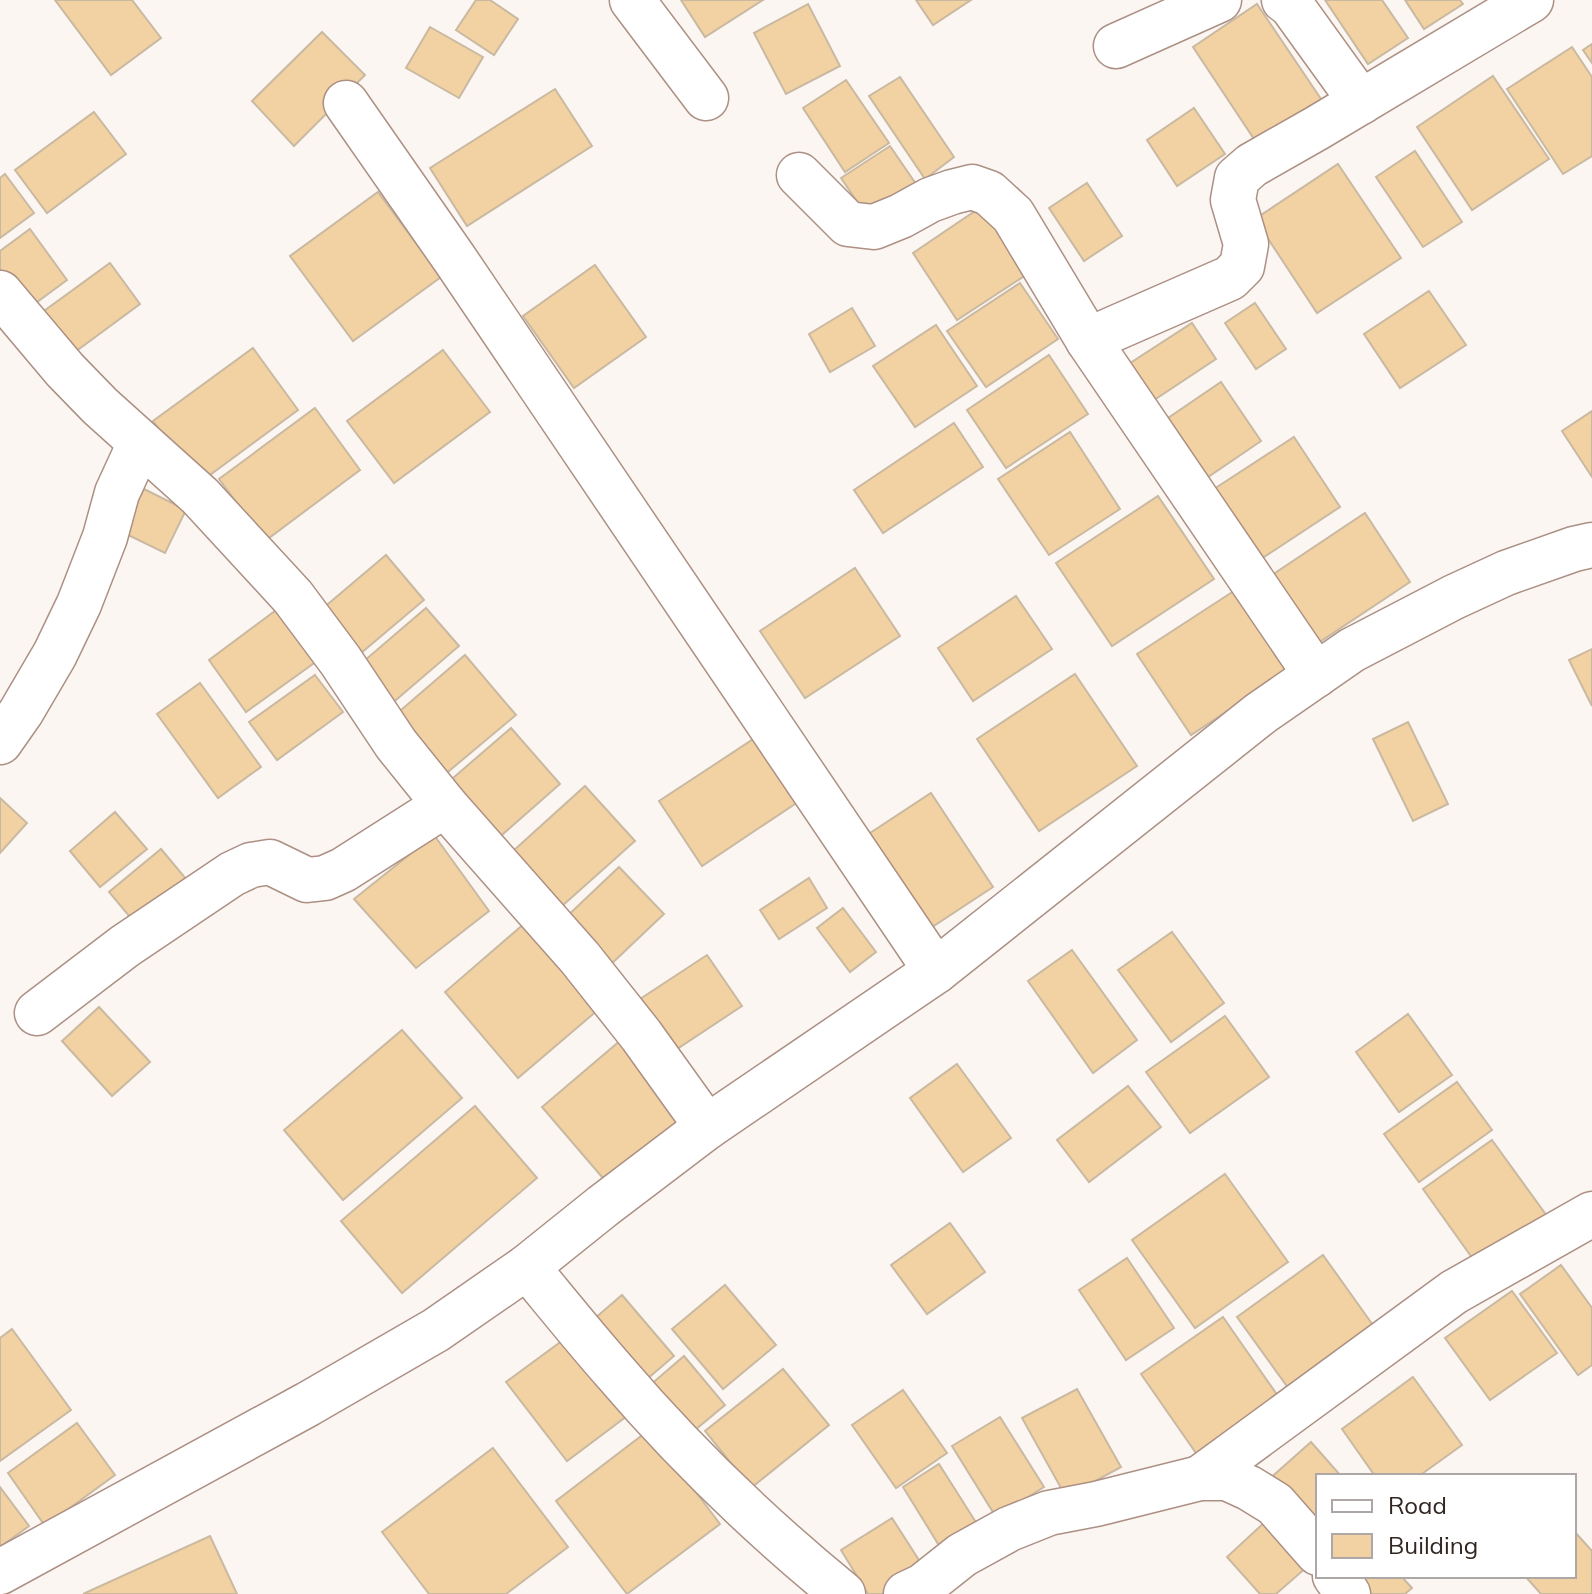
<svg xmlns="http://www.w3.org/2000/svg" width="1592" height="1594" font-family="Mulish,sans-serif">
<style>
.building{fill:#f2d2a2;stroke:#cab9a1;stroke-width:2}
.lines{fill:none;stroke-linecap:round;stroke-linejoin:round}
.street-casing{stroke:#ac9084;stroke-width:47}
.secondary-casing{stroke:#ac9084;stroke-width:47}
.street{stroke:#fff;stroke-width:44}
.secondary{stroke:#fff;stroke-width:44}
</style>
<rect width="100%" height="100%" fill="#fcf6f3"/>
<!-- building -->
<g class="building">
<path d="M55,0h77l29,38 -50,37z"/>
<path d="M476,0h14l28,19 -24,36 -38,-25z"/>
<path d="M681,0h82l-58,37z"/>
<path d="M916,0h55l-38,25z"/>
<path d="M1325,0h57l26,38 -40,26z"/>
<path d="M1405,0h55l3,4 -39,25z"/>
<path d="M808,4l32,62 -54,28 -32,-61z"/>
<path d="M1257,4l66,98 -65,43 -65,-98z"/>
<path d="M430,27l53,30 -24,41 -53,-30z"/>
<path d="M322,32l43,43 -71,71 -42,-45z"/>
<path d="M1592,44v19l-9,-13z"/>
<path d="M1572,47l20,30v79l-29,18 -56,-85z"/>
<path d="M1493,76l56,83 -77,51 -55,-83z"/>
<path d="M900,77l54,80 -29,22 -56,-83z"/>
<path d="M846,80l43,63 -44,29 -42,-64z"/>
<path d="M555,89l37,57 -125,80 -37,-58z"/>
<path d="M1194,108l31,46 -48,32 -30,-46z"/>
<path d="M94,112l32,42 -79,59 -32,-43z"/>
<path d="M890,146l26,38 -49,32 -26,-38z"/>
<path d="M1415,151l47,71 -39,25 -47,-70z"/>
<path d="M1338,164l63,94 -84,55 -62,-94z"/>
<path d="M5,174l29,39 -34,25v-60z"/>
<path d="M1087,183l35,53 -38,25 -35,-53z"/>
<path d="M378,192l63,85 -88,64 -63,-85z"/>
<path d="M984,205l45,68 -72,47 -44,-67z"/>
<path d="M30,229l37,51 -45,33 -22,-29v-33z"/>
<path d="M110,263l30,41 -76,56 -31,-41z"/>
<path d="M595,265l51,72 -72,51 -51,-72z"/>
<path d="M1020,283l38,56 -72,48 -39,-56z"/>
<path d="M1429,291l37,54 -66,43 -36,-54z"/>
<path d="M1255,303l31,46 -30,20 -31,-46z"/>
<path d="M852,308l23,38 -45,26 -21,-38z"/>
<path d="M1192,323l24,36 -68,45 -24,-37z"/>
<path d="M936,325l41,61 -62,41 -42,-61z"/>
<path d="M253,348l45,62 -99,73 -46,-62z"/>
<path d="M443,350l47,62 -96,71 -47,-62z"/>
<path d="M1049,355l39,59 -82,54 -39,-58z"/>
<path d="M1221,382l40,59 -53,36 -40,-59z"/>
<path d="M315,408l45,62 -95,71 -46,-62z"/>
<path d="M1592,411v66l-30,-46z"/>
<path d="M954,423l29,44 -100,66 -29,-43z"/>
<path d="M1070,432l50,77 -71,46 -51,-76z"/>
<path d="M1294,437l46,70 -79,52 -47,-70z"/>
<path d="M144,489l42,21 -21,43 -43,-21z"/>
<path d="M1158,496l56,83 -102,67 -56,-83z"/>
<path d="M1365,513l45,69 -92,61 -46,-68z"/>
<path d="M386,555l38,45 -63,53 -39,-44z"/>
<path d="M855,568l45,68 -95,62 -45,-67z"/>
<path d="M1243,585l54,80 -106,70 -54,-81z"/>
<path d="M1016,596l36,53 -79,52 -35,-53z"/>
<path d="M279,608l38,53 -71,51 -37,-52z"/>
<path d="M426,608l33,38 -69,59 -33,-38z"/>
<path d="M1592,649v57l-23,-46z"/>
<path d="M465,655l51,60 -79,66 -50,-59z"/>
<path d="M1075,674l62,92 -98,65 -62,-92z"/>
<path d="M315,675l28,37 -66,48 -28,-38z"/>
<path d="M200,683l61,84 -43,31 -61,-84z"/>
<path d="M1408,722l40,82 -35,17 -40,-82z"/>
<path d="M511,728l49,56 -65,57 -49,-57z"/>
<path d="M758,736l43,64 -99,66 -43,-65z"/>
<path d="M585,786l50,55 -73,65 -49,-55z"/>
<path d="M931,793l62,94 -64,42 -62,-94z"/>
<path d="M0,798l27,25 -27,30z"/>
<path d="M115,812l32,37 -47,38 -30,-36z"/>
<path d="M434,835l55,76 -73,57 -62,-69z"/>
<path d="M161,849l31,37 -52,43 -31,-37z"/>
<path d="M619,867l45,47 -57,54 -45,-47z"/>
<path d="M809,878l18,30 -48,31 -19,-29z"/>
<path d="M843,908l33,44 -26,20 -33,-44z"/>
<path d="M525,923l74,86 -81,69 -73,-86z"/>
<path d="M1172,932l52,71 -53,39 -53,-72z"/>
<path d="M1072,950l65,90 -44,33 -65,-92z"/>
<path d="M707,955l35,51 -68,45 -34,-52z"/>
<path d="M99,1007l51,55 -38,34 -50,-55z"/>
<path d="M1408,1014l44,61 -53,37 -43,-60z"/>
<path d="M1225,1016l44,61 -79,56 -44,-61z"/>
<path d="M402,1030l60,68 -119,102 -59,-70z"/>
<path d="M621,1040l66,76 -79,68 -66,-77z"/>
<path d="M957,1064l54,74 -48,34 -53,-74z"/>
<path d="M1457,1082l35,48 -73,52 -35,-48z"/>
<path d="M1128,1086l33,41 -72,55 -32,-42z"/>
<path d="M475,1106l62,72 -135,115 -61,-72z"/>
<path d="M1492,1140l55,76 -69,50 -55,-77z"/>
<path d="M1225,1174l63,88 -93,66 -63,-88z"/>
<path d="M950,1223l35,49 -58,42 -36,-49z"/>
<path d="M1323,1255l57,80 -86,61 -57,-79z"/>
<path d="M1127,1258l47,70 -48,32 -47,-70z"/>
<path d="M1561,1265l31,43v57l-14,10 -58,-81z"/>
<path d="M725,1285l51,60 -53,44 -51,-60z"/>
<path d="M1512,1291l45,62 -67,47 -45,-62z"/>
<path d="M622,1295l52,61 -35,30 -52,-61z"/>
<path d="M1223,1317l64,92 -82,57 -64,-92z"/>
<path d="M12,1329l59,81 -71,51v-123z"/>
<path d="M566,1338l61,78 -60,45 -61,-79z"/>
<path d="M684,1356l41,49 -35,29 -41,-48z"/>
<path d="M783,1369l46,56 -78,63 -46,-57z"/>
<path d="M1413,1377l49,68 -43,31h-44l-33,-47z"/>
<path d="M1077,1389l44,78 -55,30 -44,-79z"/>
<path d="M903,1390l44,63 -51,35 -44,-63z"/>
<path d="M1000,1417l44,70 -48,30 -44,-71z"/>
<path d="M77,1423l38,52 -70,51 -37,-53z"/>
<path d="M649,1430l71,94 -93,70 -71,-93z"/>
<path d="M1311,1442l30,34h-23v61l-51,-56z"/>
<path d="M493,1448l75,99 -62,47h-77l-47,-62z"/>
<path d="M939,1464l38,60 -37,23 -37,-60z"/>
<path d="M0,1487l29,39 -29,21z"/>
<path d="M892,1518l32,50 -42,26h-14l-27,-44z"/>
<path d="M1267,1520l41,46 -32,28h-16l-33,-37z"/>
<path d="M1574,1531l18,20v43h-51l-16,-18h49z"/>
<path d="M210,1536l27,58h-154z"/>
<path d="M1364,1576h37l11,12 -7,6h-50l-5,-6z"/>
</g>
<g class="lines">
<!-- street casing -->
<g class="street-casing">
<g id="street">
<path d="M632,0l74,98"/>
<path d="M1284,0l7,5 70,97"/>
<path d="M1116,46l103,-46"/>
<path d="M346,103l108,155 482,713"/>
<path d="M799,175l49,49 26,3 27,-11 29,-16 22,-8 20,-5 17,6 24,22 75,125 228,335"/>
<path d="M0,293l65,77 35,36 100,90 93,101 47,63 56,84 49,61 135,153 61,77 66,92"/>
<path d="M1088,340l142,-62 12,-12 4,-22 -13,-44 4,-22 15,-13 65,-37 214,-128"/>
<path d="M0,742l21,-30 34,-58 24,-50 26,-67 12,-44 23,-50"/>
<path d="M37,1013l88,-67 107,-72 19,-9 19,-3 37,18 18,-2 18,-8 102,-65"/>
<path d="M527,1267c29,35 57,70 87,104 69,81 147,156 229,223"/>
<path d="M1200,1478l254,-186 138,-78"/>
<path d="M1335,1576l13,18"/>
<path d="M906,1594l17,-8 39,-31 47,-26 40,-16 47,-9 104,-26h27l22,10 26,16 43,49"/>
</g>
</g>
<!-- secondary casing -->
<g class="secondary-casing">
<path id="secondary" d="M0,1572l308,-168 128,-74 91,-63 76,-61 104,-79 229,-156 325,-258 91,-63 102,-53 52,-24 68,-24 18,-4"/>
</g>
<!-- street -->
<use href="#street" class="street"/>
<!-- secondary -->
<use href="#secondary" class="secondary"/>
</g>
<!-- legend -->
<rect x="1316" y="1474" width="260" height="104" fill="#ffffff" stroke="#ada8a6" stroke-width="2"/>
<rect x="1332" y="1500" width="40" height="12" fill="#ffffff" stroke="#ada8a6" stroke-width="2"/>
<text x="1388" y="1514" font-size="24" fill="#312621">Road</text>
<rect x="1332" y="1534" width="40" height="24" fill="#f2d2a2" stroke="#ada8a6" stroke-width="2"/>
<text x="1388" y="1554" font-size="24" fill="#312621">Building</text>
</svg>
